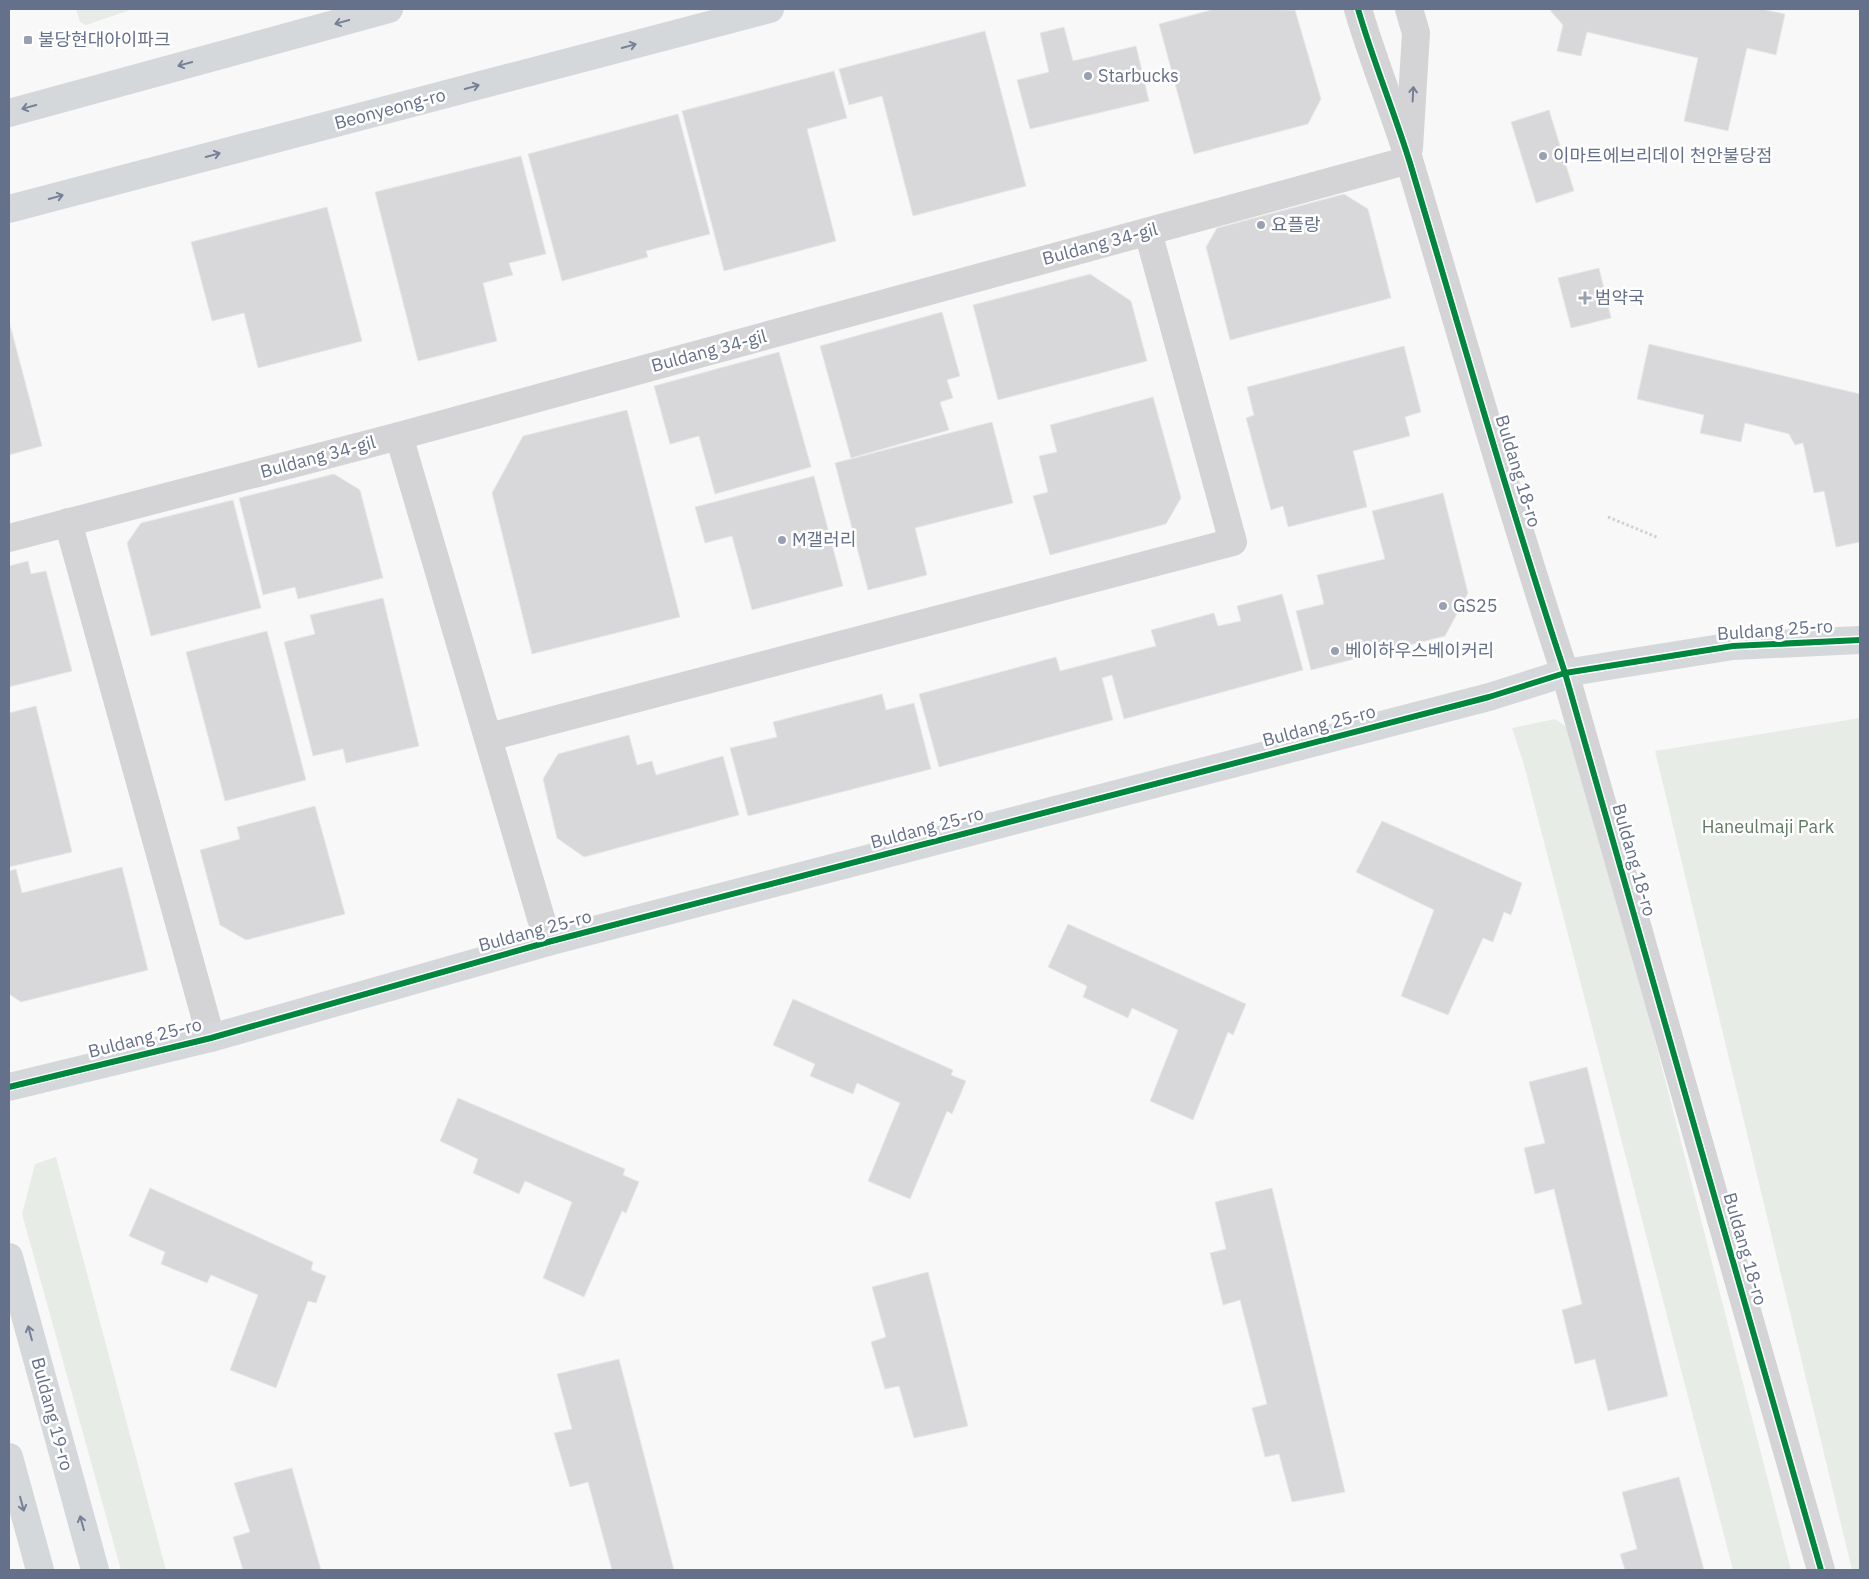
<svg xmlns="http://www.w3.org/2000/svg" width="1869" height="1579" font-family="'IBM Plex Sans','Noto Sans KR',sans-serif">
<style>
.green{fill:#e7ece6}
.building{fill:#d8d8da;stroke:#e8e8e8}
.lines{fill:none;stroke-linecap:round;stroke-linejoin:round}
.path{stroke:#d1d1d3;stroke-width:3;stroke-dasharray:2.5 2.5;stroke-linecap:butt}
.street{stroke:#d4d4d6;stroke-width:28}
.secondary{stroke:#d5d8db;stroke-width:28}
.cycleway-casing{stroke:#fff;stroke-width:9}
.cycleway{stroke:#00873e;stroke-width:6}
.oneway{stroke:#768097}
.oneway2{stroke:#767f96}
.poi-dot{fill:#98a0b1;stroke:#fff;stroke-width:2}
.labels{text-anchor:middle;stroke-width:5;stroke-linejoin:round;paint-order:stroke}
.poi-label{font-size:18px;fill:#65708b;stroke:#fff;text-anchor:start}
.street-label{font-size:18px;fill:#65708b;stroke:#fff}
.park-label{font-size:18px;fill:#617b62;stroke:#fff}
</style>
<rect width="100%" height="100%" fill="#f8f8f8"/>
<!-- green -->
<g class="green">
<path d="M76,9h57l-47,16 -6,-3z"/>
<path d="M1860,718v852h-8l-197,-819z"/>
<path d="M1555,719l21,14 215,837h-58l-209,-805 -12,-37z"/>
<path d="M56,1157l110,413h-45l-99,-356 13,-50z"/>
</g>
<!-- building -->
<g class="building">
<path d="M1215,9l80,1 26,89 -13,25 -114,30 -35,-130z"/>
<path d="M1549,9h212l24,5 -9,41 -29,-7 -19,83 -44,-10 14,-63 -111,-26 -6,24 -24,-5 6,-26z"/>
<path d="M1064,27l9,34 63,-15 13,55 -119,28 -13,-49 32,-8 -9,-39z"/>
<path d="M985,31l41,155 -113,30 -31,-120 -33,9 -10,-36z"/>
<path d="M834,71l13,47 -40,11 29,112 -112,30 -42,-160z"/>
<path d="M1549,110l25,81 -38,12 -25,-81z"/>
<path d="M678,114l32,120 -64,17 2,6 -86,24 -34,-127z"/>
<path d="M521,156l25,98 -37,9 4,12 -30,8 14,58 -79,20 -43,-169z"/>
<path d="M1344,194l24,15 23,89 -161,42 -24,-93 11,-19z"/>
<path d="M327,207l35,134 -104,27 -14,-55 -32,8 -21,-79z"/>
<path d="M1599,268l12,50 -40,10 -13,-50z"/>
<path d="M1090,274l41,27 16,60 -149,39 -25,-95z"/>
<path d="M942,312l18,64 -13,4 6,18 -13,4 9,28 -98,28 -31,-112z"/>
<path d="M9,321l33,125 -33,9z"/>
<path d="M1649,344l211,50v148l-24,5 -12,-56 -10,2 -11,-50 -8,2 -6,-11 -44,-11 -4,19 -41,-9 4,-18 -67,-16z"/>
<path d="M1404,346l17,66 -16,5 5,19 -57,15 14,56 -79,20 -5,-21 -12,4 -25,-92 8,-3 -7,-28z"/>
<path d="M779,352l32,115 -96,27 -16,-58 -29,8 -16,-58z"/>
<path d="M1153,397l28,101 -15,26 -116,31 -17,-59 15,-4 -9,-36 18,-4 -7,-27z"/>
<path d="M627,410l53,207 -148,37 -40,-161 31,-57z"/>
<path d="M992,422l21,81 -98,25 12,47 -59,15 -33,-127z"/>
<path d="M334,474l26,16 23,88 -85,21 -3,-12 -32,8 -24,-97z"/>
<path d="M814,476l29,110 -91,24 -20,-74 -27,7 -10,-36z"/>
<path d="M1443,493l25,100 -23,43 -134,34 -15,-59 28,-7 -7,-29 68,-16 -13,-48z"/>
<path d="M233,500l28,108 -110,28 -24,-93 14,-20z"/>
<path d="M28,561l3,13 15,-3 26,100 -63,16v-121z"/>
<path d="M1282,594l21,76 -179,49 -12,-44 -10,3 11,42 -174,47 -20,-73 137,-37 4,14 96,-25 -5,-16 63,-17 4,13 23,-5 -4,-15z"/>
<path d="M383,598l36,148 -73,17 -3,-14 -30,7 -29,-114 31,-8 -5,-19z"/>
<path d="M267,631l39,149 -81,21 -39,-149z"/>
<path d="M882,694l4,16 28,-7 17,66 -183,47 -18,-68 47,-11 -4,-15z"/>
<path d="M36,706l36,146 -63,15v-154z"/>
<path d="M629,735l8,30 15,-4 4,14 67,-19 16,59 -155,42 -27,-19 -14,-59 15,-25z"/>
<path d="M315,806l30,108 -99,26 -26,-15 -20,-75 40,-11 -3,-12z"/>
<path d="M1382,821l140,62 -11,32 -7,-3 -11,30 -10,-4 -35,77 -47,-19 33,-86 -78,-38z"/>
<path d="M122,867l26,103 -127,32 -12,-8v-123l7,-2 6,24z"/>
<path d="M1068,924l178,80 -13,31 -5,-3 -35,88 -43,-19 28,-71 -46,-22 -4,10 -45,-21 4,-11 -39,-19z"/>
<path d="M793,999l160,71 -2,5 15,6 -14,33 -5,-3 -37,88 -42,-18 32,-78 -43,-20 -4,11 -43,-18 5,-12 -42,-19z"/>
<path d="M1587,1067l81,329 -60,15 -13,-52 -20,5 -13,-54 20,-6 -28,-115 -19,5 -11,-46 21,-5 -16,-61z"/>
<path d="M458,1098l167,71 -2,6 16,7 -13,31 -4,-2 -38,86 -41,-19 29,-76 -47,-21 -6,13 -46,-21 5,-14 -38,-18z"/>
<path d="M150,1188l163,74 -2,8 15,6 -10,27 -8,-2 -32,87 -46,-18 28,-75 -47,-20 -4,8 -46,-19 4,-12 -36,-16z"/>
<path d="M1272,1188l73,304 -53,10 -13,-48 -14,3 -13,-49 15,-4 -27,-104 -17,5 -13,-52 16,-4 -11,-47z"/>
<path d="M928,1272l40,154 -54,12 -15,-52 -14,3 -14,-47 15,-5 -14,-50z"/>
<path d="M619,1359l55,211h-62l-24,-88 -18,5 -16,-54 18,-4 -15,-55z"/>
<path d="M292,1468l29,102h-78l-10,-33 17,-5 -16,-49z"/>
<path d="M1679,1477l25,93h-79l-5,-16 17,-5 -15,-57z"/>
</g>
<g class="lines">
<!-- path -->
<path class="path" d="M1608,517l51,21"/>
<!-- street -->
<g class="street">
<path d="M1358,9c15,52 36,102 52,154 51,170 99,341 155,510l256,897"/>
<path d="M1409,9l7,24 -7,115"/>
<path d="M399,436l149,506"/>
<path d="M68,522l143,516"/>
<path d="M9,538l390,-102 1010,-276"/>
<path d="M489,737l744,-195 -85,-310"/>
</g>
<!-- secondary -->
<g class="secondary">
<path d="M9,113l380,-104"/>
<path d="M9,209l761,-200"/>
<path d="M9,1087l202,-49 337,-96 941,-245 76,-24 168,-27 127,-6"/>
<path d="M9,1257l86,313"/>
<path d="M9,1457l31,113"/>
</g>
<!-- cycleway casing -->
<g class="cycleway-casing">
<g id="cycleway">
<path d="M1358,9c15,52 36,102 52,154 51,170 99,341 155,510l256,897"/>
<path d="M9,1087l202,-49 337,-96 941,-245 76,-24 168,-27 127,-6"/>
</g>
</g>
<!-- cycleway -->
<use href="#cycleway" class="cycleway"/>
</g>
<!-- one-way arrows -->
<defs><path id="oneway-shaft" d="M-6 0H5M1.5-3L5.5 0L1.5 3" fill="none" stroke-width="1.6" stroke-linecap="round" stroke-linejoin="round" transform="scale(1.25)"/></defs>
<g class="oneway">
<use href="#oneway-shaft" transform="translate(342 22) rotate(165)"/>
<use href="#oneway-shaft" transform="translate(629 46) rotate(-15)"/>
<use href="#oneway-shaft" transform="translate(185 64) rotate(165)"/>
<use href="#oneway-shaft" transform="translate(472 87) rotate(-15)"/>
<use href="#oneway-shaft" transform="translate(29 107) rotate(165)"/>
<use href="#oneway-shaft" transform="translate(213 155) rotate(-15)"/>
<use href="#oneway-shaft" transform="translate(56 197) rotate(-15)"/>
<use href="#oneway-shaft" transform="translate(30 1333) rotate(-105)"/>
<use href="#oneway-shaft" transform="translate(22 1504) rotate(75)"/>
<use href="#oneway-shaft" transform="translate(82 1523) rotate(-105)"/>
</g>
<use class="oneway2" href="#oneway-shaft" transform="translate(1413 94) rotate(-87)"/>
<!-- markers -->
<g class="poi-dot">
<rect x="23" y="35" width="10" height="10" rx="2.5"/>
<circle cx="1088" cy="76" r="5"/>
<circle cx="1543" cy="156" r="5"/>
<circle cx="1261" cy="225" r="5"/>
<path d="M1582.5 290.5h5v5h5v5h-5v5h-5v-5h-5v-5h5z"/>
<circle cx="782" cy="540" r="5"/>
<circle cx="1443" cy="606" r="5"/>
<circle cx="1335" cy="651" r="5"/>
</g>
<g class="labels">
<!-- poi labels -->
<g class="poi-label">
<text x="38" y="46">불당현대아이파크</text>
<text x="1098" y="82">Starbucks</text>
<text x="1553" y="162">이마트에브리데이 천안불당점</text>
<text x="1271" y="231">요플랑</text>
<text x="1595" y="304">범약국</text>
<text x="792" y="546">M갤러리</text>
<text x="1453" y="612">GS25</text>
<text x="1345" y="657">베이하우스베이커리</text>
</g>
<!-- street labels -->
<g class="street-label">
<text transform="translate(390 109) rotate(-15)" y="6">Beonyeong-ro</text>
<text transform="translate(1100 244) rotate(-15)" y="6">Buldang 34-gil</text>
<text transform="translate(709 351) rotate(-15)" y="6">Buldang 34-gil</text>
<text transform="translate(318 457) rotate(-15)" y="6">Buldang 34-gil</text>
<text transform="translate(1518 471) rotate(73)" y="6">Buldang 18-ro</text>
<text transform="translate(1775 630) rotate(-4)" y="6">Buldang 25-ro</text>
<text transform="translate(1319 726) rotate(-15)" y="6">Buldang 25-ro</text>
<text transform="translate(927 828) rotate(-15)" y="6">Buldang 25-ro</text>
<text transform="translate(1634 860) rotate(74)" y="6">Buldang 18-ro</text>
<text transform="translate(535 931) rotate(-15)" y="6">Buldang 25-ro</text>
<text transform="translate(145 1038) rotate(-14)" y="6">Buldang 25-ro</text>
<text transform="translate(1745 1249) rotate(74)" y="6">Buldang 18-ro</text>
<text transform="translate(52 1414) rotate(75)" y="6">Buldang 19-ro</text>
</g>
<!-- park labels -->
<g class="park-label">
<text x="1768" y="833">Haneulmaji Park</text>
</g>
</g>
<!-- border -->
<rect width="1869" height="1579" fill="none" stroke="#65708b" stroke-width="20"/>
</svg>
